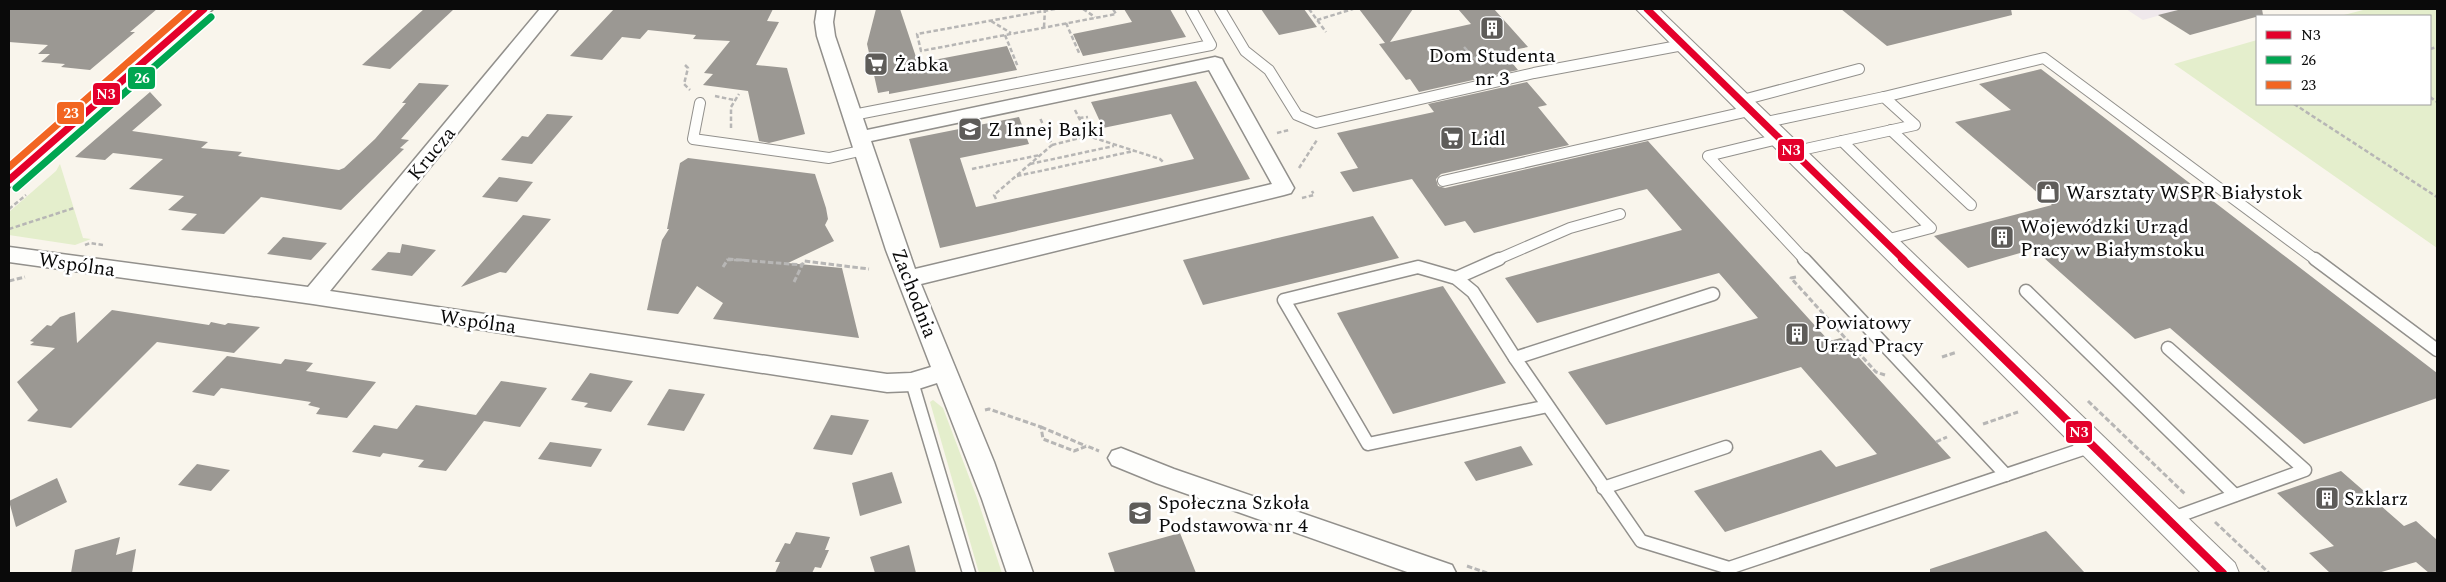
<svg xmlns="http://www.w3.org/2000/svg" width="2446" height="582" font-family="Spectral,serif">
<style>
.industrial{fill:#efe8eb}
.green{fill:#e4eecc}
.building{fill:#9b9893}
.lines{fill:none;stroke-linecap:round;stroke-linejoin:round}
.service-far1-casing{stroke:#92908c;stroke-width:12}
.service-casing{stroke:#92908c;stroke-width:15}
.minor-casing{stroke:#92908c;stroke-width:3}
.tertiary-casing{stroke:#92908c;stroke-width:2}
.path-far1{stroke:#b7b6b5;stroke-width:2.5;stroke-dasharray:4.5 2.5;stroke-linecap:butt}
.path{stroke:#b7b6b5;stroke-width:3;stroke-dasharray:5.5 2.5;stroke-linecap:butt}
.service-far1{stroke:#fefefc;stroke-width:10}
.service{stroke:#fefefc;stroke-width:12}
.minor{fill:#fefefc;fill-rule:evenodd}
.tertiary{fill:#fefefc;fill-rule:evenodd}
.bus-1-far1-casing{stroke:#fff;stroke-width:10}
.bus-1-casing{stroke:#fff;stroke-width:12}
.bus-2-casing{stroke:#fff;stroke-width:10}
.bus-3-casing{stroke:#fff;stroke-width:10}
.bus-1-far1{stroke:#e4002b;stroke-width:7}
.bus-1{stroke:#e4002b;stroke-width:8}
.bus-2{stroke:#00a651;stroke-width:7}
.bus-3{stroke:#f26522;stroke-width:7}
.labels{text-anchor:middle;stroke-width:5;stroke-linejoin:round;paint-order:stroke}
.poi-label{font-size:20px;fill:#0a0a0a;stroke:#fff;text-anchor:start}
.street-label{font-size:20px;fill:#0a0a0a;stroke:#fff}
.line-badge{stroke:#fff;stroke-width:2}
.badge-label{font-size:14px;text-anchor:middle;font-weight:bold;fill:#fff}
</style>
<rect width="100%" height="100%" fill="#f9f5ec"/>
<!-- industrial -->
<path class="industrial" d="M2126,9h56l-39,11z"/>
<!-- green -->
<g class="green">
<path d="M2367,9h70v239l-263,-184 83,-24v64h173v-88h-90z"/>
<path d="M60,164l23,74 8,1 -16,6 -66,-10v-23l47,-41z"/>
<path d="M933,400l10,8 34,90 25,75h-23l-49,-171z"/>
</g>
<!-- building -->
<g class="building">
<path d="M9,9h148l-27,23h5l-45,38 -29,-3 4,-3 -24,-2 9,-8h-12l10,-9 -39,-3z"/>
<path d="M424,9h30l-64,60 -28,-4z"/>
<path d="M614,9h159l-6,12 12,1 -23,43 31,3 18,66 -36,9 -10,-2 -11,-50 -45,-6 10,-11 -9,-1 26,-32 -37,-2 3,-4 -48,-5 -8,9 -18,-2 -20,23 -32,-4z"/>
<path d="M876,9h24l18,54 89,-17 10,24 -128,24v-3l-11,2 -11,-49z"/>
<path d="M1124,9h46l16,28 -103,19 -10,-22 59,-12z"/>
<path d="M1261,9h43l13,18 -38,8z"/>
<path d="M1359,9h54l-23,33 81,-18 -13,-15h36l34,38 -25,5 15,18 -99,22 -9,-13 -4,1 -27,-36 6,-1z"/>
<path d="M1841,9h170l1,6 -125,31z"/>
<path d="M2182,9h80l1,6 -73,20 -32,-20z"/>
<path d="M2041,69l396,304v25l-133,46 -134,-116 -35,11 -101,-90 -66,19 -34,-32 118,-31 -97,-83 56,-12 -32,-26z"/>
<path d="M1196,81l54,98 -310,69 -31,-109 110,-22 10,27 -69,14 16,49 218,-48 -23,-45 -68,14 -12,-26z"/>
<path d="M1527,82l20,23 -9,2 31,38 -128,29 -5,5 2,7 7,2 203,-47 181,200 12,-3 110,120 -226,74 -31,-41 127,-41 15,17 41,-13 -76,-87 -195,58 -38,-53 190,-54 -39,-45 -182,50 -32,-45 177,-48 -35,-41 -173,44 -9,-12 -20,5 -33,-47 -59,13 -13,-20 18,-4 -21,-35 97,-21 -6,-8z"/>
<path d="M419,83l30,2 -48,54 8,1 -9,8 4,1 -63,61 -80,-13 -37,37 -43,-4 16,-16 -29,-4 16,-14 -55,-7 34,-30 -50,-6 -8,7 -30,-3 75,-65 12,13 -30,26 76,11 -7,6 41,4 -4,4 101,14 5,-2 31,-29 31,-36h-4z"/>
<path d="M547,114l26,2 -41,48 -31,-4 21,-24 6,1z"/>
<path d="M688,158l127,16 11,34 2,11 -3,6 9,16 -46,22 54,5 17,70 -146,-19 10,-16 -26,-17 -19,28 -31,-4 15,-70 7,-11h-2l13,-66z"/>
<path d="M499,177l34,5 -16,20 -35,-5z"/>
<path d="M523,215l28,4 -45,54 -6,-1 -39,15z"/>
<path d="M1373,216l26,42 -196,47 -20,-45z"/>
<path d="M283,237l44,6 -16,17 -44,-6z"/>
<path d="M402,244l34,6 -24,26 -41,-6 17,-18 12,1z"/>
<path d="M1443,286l63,97 -113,31 -56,-101z"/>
<path d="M112,310l97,15 2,-3 14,3 3,-2 32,4 -26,26 -77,-11 -86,86 -44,-7 11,-11 -21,-28 38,-34 -25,-3 4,-3 -4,-1 17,-16 4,1 9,-9 15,-5 2,31z"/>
<path d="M227,356l54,8 4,-5 28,4 -7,8 70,11 -29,36 -31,-4 4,-6 -12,-3 3,-3 -90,-14 -7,8 -22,-4z"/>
<path d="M590,373l43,8 -22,31 -27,-5 4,-4 -17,-3z"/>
<path d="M501,381l46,7 -27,39 -36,-6 -38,50 -28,-4 6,-7 -41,-7 -3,4 -28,-5 22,-27 23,4 19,-24 60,10z"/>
<path d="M669,389l36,5 -21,37 -37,-6z"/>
<path d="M831,415l38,5 -17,35 -39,-6z"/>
<path d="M550,442l22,3 30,4 -11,18 -53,-8z"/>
<path d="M1521,446l12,19 -57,16 -12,-19z"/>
<path d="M197,464l33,6 -19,21 -33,-6z"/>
<path d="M2341,471l63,55 12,-5 21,19v33h-8l-13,-11 -38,11h-48l-21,-20 25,-7 -57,-53z"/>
<path d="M892,472l10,31 -42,13 -8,-33z"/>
<path d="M57,478l10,24 -51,25 -7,-26z"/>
<path d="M2046,531l39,42h-155v-4z"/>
<path d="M796,532l34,5 -5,13h4l-8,18 -6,-1 -3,6h-37l5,-11h-5l10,-19 5,1z"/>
<path d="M1180,533l16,40h-81l-7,-20z"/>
<path d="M120,537l-4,18 20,-6 -4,24h-61l4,-23z"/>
<path d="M909,545l7,28h-41l-5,-16z"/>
</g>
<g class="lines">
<!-- service-far1 casing -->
<g class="service-far1-casing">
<g id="service-far1">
<path d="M1220,9l25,42 24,19 28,45 19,8 218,-50 149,-28"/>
<path d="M1884,97l160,-39 272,202"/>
<path d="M1739,101l120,-32"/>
<path d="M700,103l-7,36 136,19 35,-8"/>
<path d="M853,115l358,-70 -20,-36"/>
<path d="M1762,123l122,-26 31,28 -123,27"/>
<path d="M1891,130l80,75"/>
<path d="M1778,139l-70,17 97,104"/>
<path d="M1842,141l89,87 -49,13"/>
<path d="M1443,181l306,-70"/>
<path d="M1496,260l74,-32 50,-14"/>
</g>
</g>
<!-- service casing -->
<g class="service-casing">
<g id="service">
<path d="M1804,259l202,216"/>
<path d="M2315,259l122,91"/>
<path d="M1456,278l43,-19"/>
<path d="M2026,291l209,204"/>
<path d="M2168,348l137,122 -135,49"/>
<path d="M1515,358l198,-64"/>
<path d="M912,382l57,191"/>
<path d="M1548,406l-180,38 -84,-144 134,-33 38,11 17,14 42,66 126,183 88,27 363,-122"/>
<path d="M1603,488l123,-41"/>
</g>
</g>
<!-- minor casing -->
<g class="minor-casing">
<g id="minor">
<path d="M194,9h19l-197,176 -7,2v-18z"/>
<path d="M540,9h18l-228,282 557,83 24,-1 20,-6 -45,-117 -69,-214 -2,-14 2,-13h18l-2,13 2,14 32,94 348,-73 7,2 2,4 70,125 -3,5 -7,2 -363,89 73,178 39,111h-26l-25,-74 -45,-116 -25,8 -25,1 -574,-88 -304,-42v-15l299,40zM1209,70l63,114 -357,85 -44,-128z"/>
<path d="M1121,448l53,21 278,96 4,8h-46l-254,-90 -44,-18 -4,-7 4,-7z"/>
</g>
</g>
<!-- tertiary casing -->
<g class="tertiary-casing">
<path id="tertiary" d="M1636,9h23l576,554 4,10h-38z"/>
</g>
<!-- path-far1 -->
<g class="path-far1">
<path d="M1055,9l-138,25 4,17 195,-37 -3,-5"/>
<path d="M1083,9l12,8"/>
<path d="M1309,9l17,23"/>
<path d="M1317,20l36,-11"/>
<path d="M991,21l20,12"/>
<path d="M1066,23l14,32"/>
<path d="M1044,27l1,-18"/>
<path d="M1005,35l13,32"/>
<path d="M1464,47l19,20"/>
<path d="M2430,49l7,-2"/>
<path d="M685,65l3,3 -4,16 6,6"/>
<path d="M715,96l19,4"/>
<path d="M2430,97l7,5"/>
<path d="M2294,104l143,93"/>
<path d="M1075,110l13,26"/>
<path d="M1079,118l9,-1"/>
<path d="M731,128v-21l8,-13"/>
<path d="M1277,133l12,-3"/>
<path d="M1052,145l36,-9 72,23 4,4"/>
<path d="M1030,164l84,-18"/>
<path d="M1299,168l18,-28"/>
<path d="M972,169l68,-14"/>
<path d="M1017,176l117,-25"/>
<path d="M1302,198l12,-3 -2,-4"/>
<path d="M996,199l-2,-4 58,-50 -12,-27"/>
<path d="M9,209l17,-14"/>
<path d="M9,229l65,-21"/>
<path d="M85,245l5,-2 13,2"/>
<path d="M727,260h17"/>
</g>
<!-- path -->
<g class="path">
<path d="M728,259l74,6"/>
<path d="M723,267l5,-8"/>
<path d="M1796,277l-5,1 85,94 9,3"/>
<path d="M9,281l16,-4"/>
<path d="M794,282l10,-21 65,8"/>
<path d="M1942,357l15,-5"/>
<path d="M2088,401l97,93"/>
<path d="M985,410l4,-1 52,18 2,12 31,12 13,-5 12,5"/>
<path d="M1983,424l35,-12"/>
<path d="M1041,427l45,19"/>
<path d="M1936,442l11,-5"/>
<path d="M2215,522l54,51"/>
<path d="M1467,566l20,7"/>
</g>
<!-- service-far1 -->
<use href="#service-far1" class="service-far1"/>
<!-- service -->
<use href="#service" class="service"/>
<!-- minor -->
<use href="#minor" class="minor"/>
<!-- tertiary -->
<use href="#tertiary" class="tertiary"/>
<!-- bus-1-far1 casing -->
<g class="bus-1-far1-casing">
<g id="bus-1-far1">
<path d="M1647,9l257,251"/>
<path d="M9,180l195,-171"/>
</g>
</g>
<!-- bus-1 casing -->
<g class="bus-1-casing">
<path id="bus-1" d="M1902,259l321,314"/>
</g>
<!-- bus-2 casing -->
<g class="bus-2-casing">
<path id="bus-2" d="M16,188l195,-171"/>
</g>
<!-- bus-3 casing -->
<g class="bus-3-casing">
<path id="bus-3" d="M9,167l180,-158"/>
</g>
<!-- bus-1-far1 -->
<use href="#bus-1-far1" class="bus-1-far1"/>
<!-- bus-1 -->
<use href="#bus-1" class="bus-1"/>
<!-- bus-2 -->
<use href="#bus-2" class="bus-2"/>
<!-- bus-3 -->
<use href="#bus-3" class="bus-3"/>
</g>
<!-- icons -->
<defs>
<g id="building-square" transform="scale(1.25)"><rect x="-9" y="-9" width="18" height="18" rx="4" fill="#5e5c59" stroke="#fff"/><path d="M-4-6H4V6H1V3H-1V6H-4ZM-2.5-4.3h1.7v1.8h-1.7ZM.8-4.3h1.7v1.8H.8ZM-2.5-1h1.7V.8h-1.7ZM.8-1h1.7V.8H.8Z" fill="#fff"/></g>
<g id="supermarket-square" transform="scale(1.25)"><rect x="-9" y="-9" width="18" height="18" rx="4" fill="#5e5c59" stroke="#fff"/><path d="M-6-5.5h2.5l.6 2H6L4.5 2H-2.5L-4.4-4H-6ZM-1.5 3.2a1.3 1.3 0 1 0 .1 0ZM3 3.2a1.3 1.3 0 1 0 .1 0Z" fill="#fff"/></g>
<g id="school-square" transform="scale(1.25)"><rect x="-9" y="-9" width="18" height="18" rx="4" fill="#5e5c59" stroke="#fff"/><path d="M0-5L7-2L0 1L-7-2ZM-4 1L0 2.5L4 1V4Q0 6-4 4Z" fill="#fff"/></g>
<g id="shop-square" transform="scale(1.25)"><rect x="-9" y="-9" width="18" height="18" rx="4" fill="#5e5c59" stroke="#fff"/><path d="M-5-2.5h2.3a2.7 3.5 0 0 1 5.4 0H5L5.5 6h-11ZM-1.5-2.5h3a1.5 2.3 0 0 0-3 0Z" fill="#fff"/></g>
</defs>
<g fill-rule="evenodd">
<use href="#building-square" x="1492" y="28"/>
<use href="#supermarket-square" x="876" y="64"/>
<use href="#school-square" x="970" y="129"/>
<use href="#supermarket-square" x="1452" y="138"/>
<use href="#shop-square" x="2048" y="192"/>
<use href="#building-square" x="2002" y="237"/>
<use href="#building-square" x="1797" y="334"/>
<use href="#building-square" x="2327" y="498"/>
<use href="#school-square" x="1140" y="513"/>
</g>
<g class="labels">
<!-- poi labels -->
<g class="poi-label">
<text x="1492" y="62" text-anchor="middle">Dom Studenta<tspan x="1492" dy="23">nr 3</tspan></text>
<text x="894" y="71">Żabka</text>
<text x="988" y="136">Z Innej Bajki</text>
<text x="1470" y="145">Lidl</text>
<text x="2066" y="199">Warsztaty WSPR Białystok</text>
<text x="2020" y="233">Wojewódzki Urząd<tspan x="2020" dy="23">Pracy w Białymstoku</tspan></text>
<text x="1814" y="329">Powiatowy<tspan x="1814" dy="23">Urząd Pracy</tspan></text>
<text x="2344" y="505">Szklarz</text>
<text x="1158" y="509">Społeczna Szkoła<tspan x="1158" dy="23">Podstawowa nr 4</tspan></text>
</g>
<!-- street labels -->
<g class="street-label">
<text transform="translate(431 153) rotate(-51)" y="7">Krucza</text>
<text transform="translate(77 264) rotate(8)" y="7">Wspólna</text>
<text transform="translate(915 293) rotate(69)" y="7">Zachodnia</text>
<text transform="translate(478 321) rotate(8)" y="7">Wspólna</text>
</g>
</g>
<g class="line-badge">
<rect x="127" y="66" width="29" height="24" rx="5" fill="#00a651"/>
<rect x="92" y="82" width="29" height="24" rx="5" fill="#e4002b"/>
<rect x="56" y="101" width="29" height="24" rx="5" fill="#f26522"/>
<rect x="1777" y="138" width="28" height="24" rx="5" fill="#e4002b"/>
<rect x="2065" y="420" width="28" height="24" rx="5" fill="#e4002b"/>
</g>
<g class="badge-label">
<text x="142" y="83">26</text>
<text x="106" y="99">N3</text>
<text x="71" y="118">23</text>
<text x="1791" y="155">N3</text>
<text x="2079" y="437">N3</text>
</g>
<!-- border -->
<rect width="2446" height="582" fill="none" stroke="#0a0a0a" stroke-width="20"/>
<!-- legend -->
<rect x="2256" y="15" width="175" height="90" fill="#ffffff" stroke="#9d9d9d"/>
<rect x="2266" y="31" width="25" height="8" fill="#e4002b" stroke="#9d9d9d"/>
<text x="2301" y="40" font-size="15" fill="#0a0a0a">N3</text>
<rect x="2266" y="56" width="25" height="8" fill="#00a651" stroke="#9d9d9d"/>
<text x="2301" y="65" font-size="15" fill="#0a0a0a">26</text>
<rect x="2266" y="81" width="25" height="8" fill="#f26522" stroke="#9d9d9d"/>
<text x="2301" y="90" font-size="15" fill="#0a0a0a">23</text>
</svg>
